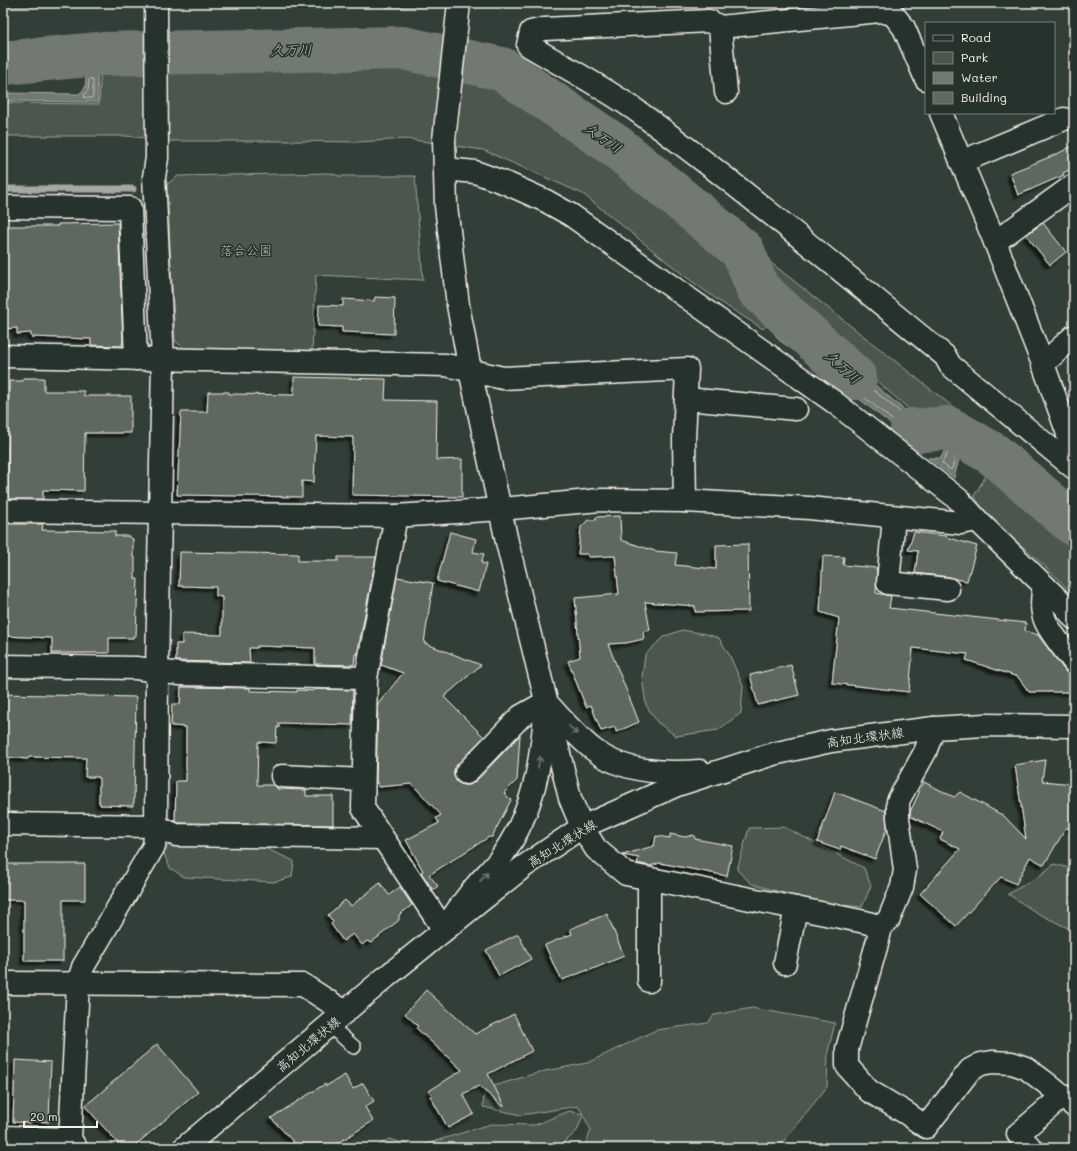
<svg xmlns="http://www.w3.org/2000/svg" width="1077" height="1151" font-family="Mali,'Klee One',sans-serif">
<style>
.green{fill:#4c564f;stroke:#a0a49c}
.water{fill:#727972;stroke:#a6a9a1}
.lines{fill:none;stroke-linecap:round;stroke-linejoin:round}
.shore{stroke:#c0c1b9;stroke-width:1}
.stream{stroke:#a6a9a1;stroke-width:7}
.river{stroke:#727972;stroke-width:44}
.building{fill:#5f6861;stroke:#f4f1e8;filter:url(#shadow)}
.lane-casing{stroke:#f4f1e8;stroke-width:16}
.street-casing{stroke:#f4f1e8;stroke-width:25}
.secondary-casing{stroke:#f4f1e8;stroke-width:25}
.primary-casing{stroke:#f4f1e8;stroke-width:25}
.lane{stroke:#26332d;stroke-width:13}
.street{stroke:#26332d;stroke-width:22}
.secondary{stroke:#26332d;stroke-width:22}
.primary{stroke:#26332d;stroke-width:22}
.oneway{stroke:#6e766e}
.labels{text-anchor:middle;stroke-width:3;stroke-linejoin:round;paint-order:stroke}
.park-label{font-size:13px;fill:#b9bbb2;stroke:#26332d}
.street-label{font-size:13px;fill:#f4f1e8;stroke:#26332d}
.water-label{font-size:14px;font-style:italic;fill:#babbb3;stroke:#26332d}
</style>
<defs>
<filter id="shadow"><feDropShadow dx="-3.5" dy="3.5" stdDeviation="1" flood-color="#0009"/></filter>
</defs>
<rect width="100%" height="100%" fill="#323e38"/>
<filter id="ink" filterUnits="userSpaceOnUse"><feTurbulence type="fractalNoise" baseFrequency=".025" numOctaves="2"/><feDisplacementMap in="SourceGraphic" scale="8" xChannelSelector="R" yChannelSelector="G"/><feConvolveMatrix kernelMatrix="1 2 1 2 8 2 1 2 1" color-interpolation-filters="sRGB"/></filter>
<g filter="url(#ink)">
<!-- green -->
<g class="green">
<path d="M3,3h198l-198,4z"/>
<path d="M385,52l34,6 90,23 216,166 21,33 28,29 29,25c-9,3 -18,4 -26,-1 -4,-3 -6,-6 -10,-8l-4,4 -44,-28 -33,-24 -103,-83 -100,-44 -76,-11 -49,3 -69,-1h-117l-46,-5h-123v-33l96,1 2,-43h271z"/>
<path d="M330,173l9,3h76l8,104 -107,-5 -4,77 -128,-4 -9,-7 -8,-157 11,-8z"/>
<path d="M741,239l231,183v5l-22,-17 -25,13 -100,-87 -12,-3 -48,-49 -12,-29z"/>
<path d="M988,472l10,1 76,62v60c-15,-15 -30,-30 -46,-44 -20,-17 -40,-33 -54,-55z"/>
<path d="M682,630l24,4 13,4 11,18 13,30 -2,27 -23,17 -42,6 -19,-14 -11,-17 -4,-28 3,-22 18,-18z"/>
<path d="M784,827l80,41 7,18 -9,21 -31,-3 -29,-6 -50,-14 -15,-14 12,-42z"/>
<path d="M191,842l67,3 36,16 -2,16 -18,5 -90,-5 -14,-9 -6,-14 5,-10z"/>
<path d="M1054,864l12,3 8,9v55l-37,-18 -29,-19 30,-17z"/>
<path d="M752,1008l83,15 -7,28 -1,36 -49,61h-194l7,-18 -8,-15 -6,16 -19,17h-183l14,-9 27,8 75,-23 44,1 34,-14 14,3 -5,-8 -57,9 -38,-8 1,-18 56,-17 47,-9 69,-33 52,-7 6,-8z"/>
</g>
<!-- water -->
<g class="water">
<path d="M388,3h71l-42,4h-32z"/>
<path d="M97,61l1,41 -95,-1v-8l76,1 6,-6 2,-22z"/>
<path d="M774,333l17,6 7,-2 24,1 52,46 46,39 16,-2 8,-12 33,20 -16,23 -7,26 -26,-20h13l5,-11 -20,-8 -8,7 -71,-57 -68,-49z"/>
<path d="M998,445l76,64v28l-87,-70z"/>
</g>
<g class="lines">
<!-- shore -->
<g class="shore">
<path d="M91,79l2,2v15l-1,2h-7l-1,-3 4,-5 1,-10z"/>
<path d="M799,341l21,1 51,46 47,39 19,-2 9,-10 24,14v3l-13,18 -5,19h-3l-7,-6 8,-14 -2,-5 -22,-9 -9,5 -68,-55 -55,-40v-2z"/>
<path d="M810,346l8,1 29,26v2l-3,1 -35,-26 -1,-2z"/>
<path d="M948,422l15,10 -7,11 -6,-4 -14,-6 1,-2 5,-3z"/>
<path d="M1002,460l52,44v3h-2l-53,-42 1,-4z"/>
<path d="M1074,512l-4,-1 -69,-58h-3l-5,11v2l81,66"/>
</g>
<!-- stream -->
<path class="stream" d="M3,189h130"/>
<!-- river -->
<g class="river">
<path d="M3,63l96,-9 304,-6 99,21 115,78 126,104 15,38 97,89"/>
<path d="M912,430l1,1 35,-3 45,26 81,70"/>
</g>
</g>
<!-- building -->
<g class="building">
<path d="M1074,145v23l-11,5 1,2 -46,20 -8,-22 47,-19z"/>
<path d="M118,223l5,119 -1,1v3l-31,-1v-6l-60,-2v-4l-14,1v-6l-12,1 -2,-103h55v-2z"/>
<path d="M1043,223l23,29 -16,13 -24,-30z"/>
<path d="M375,297l20,1 -1,36 -52,-2v-5l-24,-1 1,-21 24,1v-7l31,2z"/>
<path d="M294,377l92,2 -1,21 52,1 -1,59 26,-1v38l-110,-2 1,-58 -37,-1 -2,46 -12,-1v16l-125,-2 4,-83h26l1,-20h21v2l65,1z"/>
<path d="M23,378h21v13h40v5h47v37h-46l-1,58 -41,-1v9h-35l1,-118h14z"/>
<path d="M620,516l1,24 34,11 22,2 -2,12 41,4v-24l32,-1 1,67 -54,1v-6l-50,-4 5,28 -7,2 1,7 -18,4 -18,1 31,78 -23,10 -1,-5 -14,4 -10,-26 -5,2 -18,-46 12,-4 -5,-59 44,-4 -4,-38 -27,1v-3h-10l3,-27 7,-7h8v-3z"/>
<path d="M5,524h38l-1,6 73,1v5h14l1,2 3,1v18h2v22h3l-2,57h-3v2h-24v15h-57v-15l-49,-2z"/>
<path d="M450,532l26,7 -3,13 11,2 -3,9 5,1 -7,28 -42,-11z"/>
<path d="M914,532l33,4 -1,1 31,9 -10,35 -11,-2 -7,-2 -34,-4 3,-22 -10,-1z"/>
<path d="M180,552l118,2v7h40v-4h38l-19,98 -2,-1 -1,11 -39,-1v-16l-58,-2v2h-8l1,15 -74,-2v-17h6v-10l40,1v-38l-6,-1v-9l-37,-1z"/>
<path d="M823,556l21,1 -1,8 34,3 -1,25 15,3 -2,12 137,15 -1,8 13,4 36,48v9h-45l-11,-15 -52,-17 2,-6 -55,-6 -4,44 -77,-9 7,-65 -19,-6z"/>
<path d="M397,577l36,6 -9,60 57,22 -37,32 40,40 -27,28 -3,5v6l3,6 6,3h7l5,-3 45,-47 -3,45 -13,13 7,7 -19,37h-3l-60,38 9,11 -5,4 -12,-18 2,-1 -17,-31 33,-17 -3,-5 5,-3 -29,-31 -34,3v-4h-2l2,-79 25,-31 -22,-8z"/>
<path d="M791,665l8,30 -41,10 -8,-30z"/>
<path d="M181,687l69,1v3l47,1v-2l17,1v-2l39,1 -1,35 -73,-2v5l-2,-1 -1,16 -18,-1 -1,43h17l3,2v2l29,1v6h27v29l-154,-2 -4,-2 1,-40h10v-54l-15,-1 1,-22h8z"/>
<path d="M3,694l133,3 -2,106h-1v3l-33,-1v-2h-1v-26h-14l1,-19 -57,-1 -1,2 -25,-2z"/>
<path d="M1045,760l-3,21 32,3v45l-8,-1 -22,37 -14,-8 -14,27 -15,-7 -45,49 -36,-32 40,-45 -20,-10 3,-7 -33,-16v-4l14,-30 30,15 6,-5 44,24 22,23 -11,-74z"/>
<path d="M835,792l51,19 1,17 -12,31 -34,-13 -1,4 -23,-8z"/>
<path d="M670,834l15,3 9,-2 1,4 38,7 -6,30 -67,-13 -10,3 -13,-3 2,-5 -17,-3 32,-9 2,-10 14,2z"/>
<path d="M3,864h82v36h-22v61h-39v-61h-21z"/>
<path d="M380,883l9,12 11,-8 12,18 -13,10v5l-28,23 -4,-2 -5,4 -9,-11 -10,7 -12,-17 2,-2 -5,-7 17,-15 6,6z"/>
<path d="M607,914l17,42 -36,15v-1l-26,10 -6,-12h-1l-10,-23 27,-11 -2,-5z"/>
<path d="M518,934l13,25 -32,17 -13,-26z"/>
<path d="M426,990l49,44 39,-20 18,37 -44,23 16,32 -1,1 -24,-21 -16,8 11,20 -26,14 -18,-32 2,-1 -3,-4 33,-21 -46,-42 2,-2 -13,-12z"/>
<path d="M157,1044l41,48 -66,56h-10l-37,-42z"/>
<path d="M15,1060l36,2 -2,60 -18,-1v2l-18,-1z"/>
<path d="M345,1075l8,14 10,-6 11,18 -9,6 8,14 -43,27h-31l-28,-30 54,-34 1,2z"/>
</g>
<g class="lines">
<!-- lane casing -->
<g class="lane-casing">
<path id="lane" d="M329,1025l25,22"/>
</g>
<!-- street casing -->
<g class="street-casing">
<g id="street">
<path d="M720,27l6,65"/>
<path d="M926,79l-22,-51 -11,-14 -13,-3 -160,16 -11,-6 -165,8 -13,3 -3,13c36,22 74,41 109,66 106,77 206,162 308,245l5,9 124,103"/>
<path d="M941,113l54,129 48,122 24,67 7,34"/>
<path d="M961,162l103,-43"/>
<path d="M445,169l30,3 33,12 38,17 25,14 263,187 124,97 19,21 85,83 12,15"/>
<path d="M3,207l127,1 6,151"/>
<path d="M995,242l79,-57"/>
<path d="M3,356l443,9 57,13 184,-9 -3,71 1,61"/>
<path d="M1043,364l31,-28"/>
<path d="M686,399l110,10"/>
<path d="M3,511l393,5 105,-7 99,-9 85,1 124,7 152,15 16,-3"/>
<path d="M396,516l-30,162 -3,130 81,122c10,-15 20,-30 32,-44 8,-10 19,-19 26,-30 33,-47 39,-94 44,-150"/>
<path d="M894,517l-6,66 60,6"/>
<path d="M1044,586c-2,10 -3,25 1,34 4,12 21,31 29,42"/>
<path d="M3,666l133,2 44,6 186,4"/>
<path d="M934,728l-9,24 -27,49v17l7,52 -3,17 -13,32 -8,8 -3,13 -31,109v17l22,25 37,22 20,14 44,-57 11,-6 11,-2 20,1 14,5 20,15 28,23"/>
<path d="M466,773l55,-57 25,-14"/>
<path d="M282,776l81,4"/>
<path d="M3,824l153,2 20,9 206,3"/>
<path d="M582,827l14,22 30,25 239,48 16,5"/>
<path d="M649,879v102"/>
<path d="M785,963l11,-55"/>
<path d="M3,983l300,2 42,27"/>
<path d="M3,1137l67,2"/>
<path d="M76,1148l-6,-9 8,-155 5,-17 71,-121 2,-20 1,-156 6,-311 -9,-182 3,-19 -1,-155"/>
<path d="M1031,1148l-13,-14 45,-38"/>
</g>
</g>
<!-- secondary casing -->
<g class="secondary-casing">
<path id="secondary" d="M459,3l-15,137 2,66 12,99 12,65 37,172 63,256 12,29"/>
</g>
<!-- primary casing -->
<g class="primary-casing">
<g id="primary">
<path d="M546,702c15,16 30,34 48,48 28,22 72,24 106,21"/>
<path d="M184,1148l202,-171 137,-110 59,-40 95,-42 96,-31 58,-13 103,-13 51,-3 89,1"/>
</g>
</g>
<!-- lane -->
<use href="#lane" class="lane"/>
<!-- street -->
<use href="#street" class="street"/>
<!-- secondary -->
<use href="#secondary" class="secondary"/>
<!-- primary -->
<use href="#primary" class="primary"/>
</g>
<!-- one-way arrows -->
<defs><path id="oneway-shaft" d="M-6 0H5M1.5-3L5.5 0L1.5 3" fill="none" stroke-width="1.6" stroke-linecap="round" stroke-linejoin="round"/></defs>
<g class="oneway">
<use href="#oneway-shaft" transform="translate(573 730) rotate(45)"/>
<use href="#oneway-shaft" transform="translate(539 762) rotate(-80)"/>
<use href="#oneway-shaft" transform="translate(484 877) rotate(-47)"/>
</g>
</g>
<g class="labels">
<!-- park labels -->
<g class="park-label">
<text x="246" y="255">落合公園</text>
</g>
<!-- street labels -->
<g class="street-label">
<text transform="translate(865 737) rotate(-8)" y="5">高知北環状線</text>
<text transform="translate(562 843) rotate(-32)" y="5">高知北環状線</text>
<text transform="translate(308 1044) rotate(-40)" y="5">高知北環状線</text>
</g>
<!-- water labels -->
<g class="water-label">
<text transform="translate(291 50) rotate(-1)" y="5">久万川</text>
<text transform="translate(603 138) rotate(35)" y="5">久万川</text>
<text transform="translate(843 367) rotate(42)" y="5">久万川</text>
</g>
</g>
<!-- margin -->
<rect width="1077" height="1151" fill="none" stroke="#26332d" stroke-width="16"/>
<rect x="8" y="8" width="1061" height="1135" fill="none" stroke="#f4f1e8" stroke-width="1.5" filter="url(#ink)"/>
<!-- legend -->
<rect x="925" y="22" width="130" height="92" fill="#26332d" stroke="#787f78"/>
<rect x="933" y="35" width="20" height="6" fill="#26332d" stroke="#787f78"/>
<text x="961" y="42" font-size="12" fill="#f4f1e8">Road</text>
<rect x="933" y="52" width="20" height="12" fill="#4c564f" stroke="#787f78"/>
<text x="961" y="62" font-size="12" fill="#f4f1e8">Park</text>
<rect x="933" y="72" width="20" height="12" fill="#727972" stroke="#787f78"/>
<text x="961" y="82" font-size="12" fill="#f4f1e8">Water</text>
<rect x="933" y="92" width="20" height="12" fill="#5f6861" stroke="#787f78"/>
<text x="961" y="102" font-size="12" fill="#f4f1e8">Building</text>
<!-- scale -->
<path d="M24 1121v6h73v-6" fill="none" stroke="#f4f1e8" stroke-width="2"/>
<text x="30" y="1121" font-size="12" fill="#f4f1e8" stroke="#26332d" stroke-width="3" paint-order="stroke">20 m</text>
</svg>
